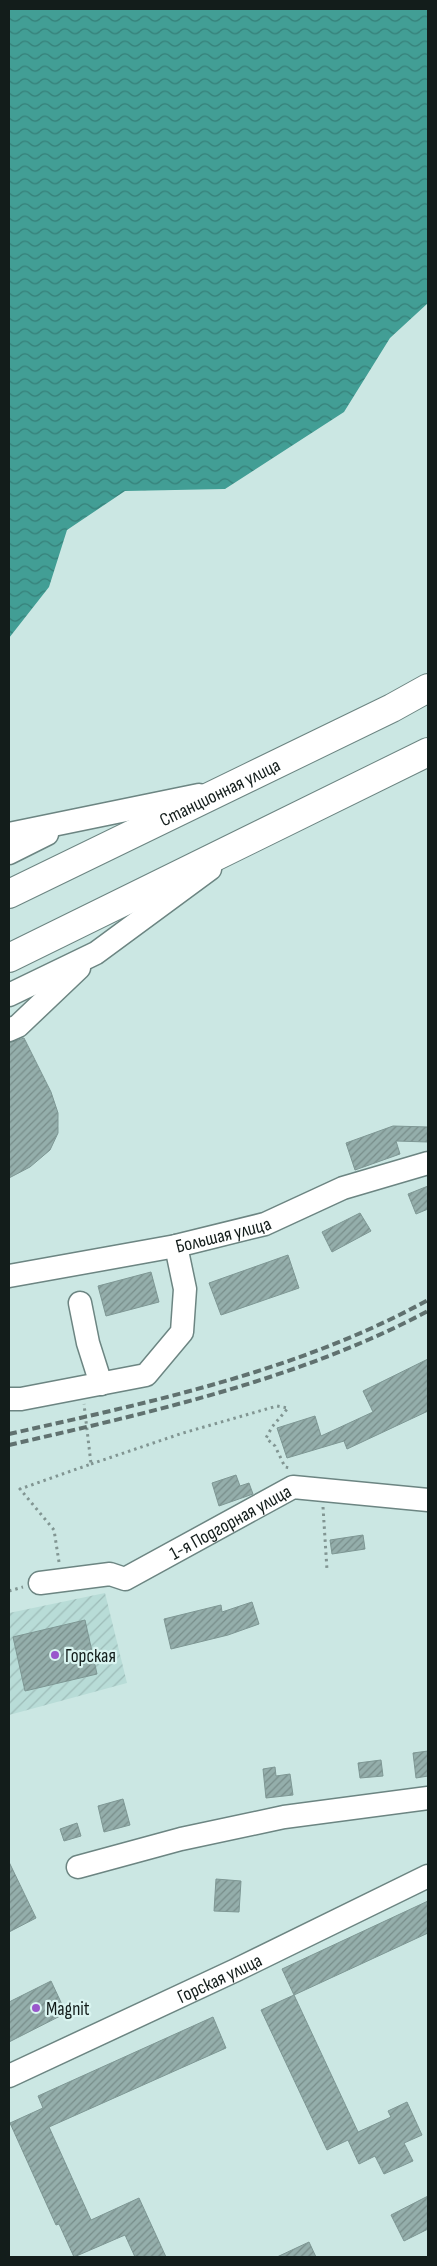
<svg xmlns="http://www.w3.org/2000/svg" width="437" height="2266" font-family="'Sofia Sans Condensed',sans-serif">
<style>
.industrial{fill:url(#industrial-furrows)}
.water{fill:url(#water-waves)}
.building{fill:url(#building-hatch);stroke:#7e9794}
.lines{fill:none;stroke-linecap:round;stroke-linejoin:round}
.minor-casing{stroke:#6c8582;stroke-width:25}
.major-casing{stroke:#6c8582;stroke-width:30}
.path{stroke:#819592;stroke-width:3;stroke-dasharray:2.5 4;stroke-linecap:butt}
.minor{stroke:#fff;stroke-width:22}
.major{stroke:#fff;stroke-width:28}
.rail{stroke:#60716f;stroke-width:4;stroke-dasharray:8 4;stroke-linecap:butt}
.poi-dot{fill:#9957cc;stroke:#d9f4f0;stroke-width:2}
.labels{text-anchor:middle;stroke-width:4.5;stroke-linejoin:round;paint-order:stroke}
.street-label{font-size:19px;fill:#131d1b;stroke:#d9f4f0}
.poi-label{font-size:19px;fill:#131d1b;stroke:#d9f4f0;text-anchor:start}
</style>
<defs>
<pattern id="industrial-furrows" width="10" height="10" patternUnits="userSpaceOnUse" patternTransform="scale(1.25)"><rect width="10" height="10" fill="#b8dcd7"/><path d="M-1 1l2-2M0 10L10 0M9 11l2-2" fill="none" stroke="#9dbcb8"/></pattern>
<pattern id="water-waves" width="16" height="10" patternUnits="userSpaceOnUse" patternTransform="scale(1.25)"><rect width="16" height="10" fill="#429e95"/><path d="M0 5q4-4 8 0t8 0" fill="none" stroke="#368079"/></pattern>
<pattern id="building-hatch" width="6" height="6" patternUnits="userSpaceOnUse" patternTransform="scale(1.25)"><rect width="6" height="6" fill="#94aeab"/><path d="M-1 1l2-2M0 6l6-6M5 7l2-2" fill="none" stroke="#788d8a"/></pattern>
</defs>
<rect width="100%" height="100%" fill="#cbe7e3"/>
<!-- industrial -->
<path class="industrial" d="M105,1593l22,90 -118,32v-102z"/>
<!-- water -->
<path class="water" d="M9,9h419v294l-38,35 -46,74 -119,77 -100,2 -58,39 -18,57 -40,51z"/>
<!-- building -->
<g class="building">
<path d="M24,1038l27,54 7,21v20l-8,17 -20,17 -21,11v-135z"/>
<path d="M393,1126l35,1v15l-32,-1 4,13 -45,16 -9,-27z"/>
<path d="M428,1186v23l-12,5 -8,-20z"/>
<path d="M360,1213l11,18 -39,21 -10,-20z"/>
<path d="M288,1255l11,33 -78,27 -12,-32z"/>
<path d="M151,1272l8,30 -53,14 -8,-30z"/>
<path d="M428,1359v52l-81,38 -3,-8 -57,17 -10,-30 38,-12 6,20 52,-24 -10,-21z"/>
<path d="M236,1475l4,11 9,-3 4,11 -34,12 -7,-23z"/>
<path d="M363,1535l2,14 -33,5 -2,-14z"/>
<path d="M252,1602l7,22 -31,11 -57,14 -7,-30 57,-14 1,7z"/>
<path d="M85,1620l12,54 -72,17 -12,-54z"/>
<path d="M428,1751v25l-12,2 -3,-25z"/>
<path d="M381,1760l2,16 -23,2 -2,-15z"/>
<path d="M275,1767l1,9 14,-2 3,21 -27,3 -3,-29z"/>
<path d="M123,1799l7,26 -26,7 -6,-26z"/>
<path d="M77,1823l4,13 -17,5 -4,-12z"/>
<path d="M9,1862l27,56 -27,14z"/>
<path d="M216,1879l25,2 -2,31 -25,-1z"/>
<path d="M428,1901v32l-134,62 -12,-26z"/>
<path d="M51,1981l15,32 -57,29v-40z"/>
<path d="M294,1995l64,137 33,-15 -3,-6 19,-9 15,33 -18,8 9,18 -29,13 -9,-18 -16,8 -11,-24 -21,10 -66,-140z"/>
<path d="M213,2017l13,31 -177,79 42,93 48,-22 27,59h-31l-10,-22 -51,22 -15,-33 -3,1 -46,-102 33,-15 -5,-12z"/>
<path d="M428,2196v33l-24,12 -13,-26z"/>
<path d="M309,2242l7,15h-39z"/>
</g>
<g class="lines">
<!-- minor casing -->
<g class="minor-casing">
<g id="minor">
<path d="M9,834l190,-39"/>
<path d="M9,853l38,-19"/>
<path d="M9,995l87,-42 114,-84"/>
<path d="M9,1030l9,-4 61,-58"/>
<path id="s1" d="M9,1276l167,-30 89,-22 78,-36 85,-25"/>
<path d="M80,1303l8,40 13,41"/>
<path d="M9,1399h12l125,-24 36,-43 3,-43 -9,-43"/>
<path id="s2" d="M40,1583l70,-9 15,5 168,-92 135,13"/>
<path d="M78,1867l103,-28 103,-22 144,-19"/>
<path id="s3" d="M9,2076l227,-106 192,-94"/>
</g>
</g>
<!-- major casing -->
<g class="major-casing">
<g id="major">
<path id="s4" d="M9,894l383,-186 36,-20"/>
<path d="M9,958l419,-206"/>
</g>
</g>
<!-- path -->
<g class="path">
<path d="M91,1464l92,-31 94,-27 11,2 -16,19 -6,11 9,8 10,21 5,1"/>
<path d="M323,1507l4,63"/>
<path d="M59,1562l-5,-32 -34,-41 71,-25 -7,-60"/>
<path d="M9,1591l14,-4"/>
</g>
<!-- minor -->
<use href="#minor" class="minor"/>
<!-- major -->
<use href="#major" class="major"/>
<!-- rail -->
<g class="rail">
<path d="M9,1434c142,-32 290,-63 419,-134"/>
<path d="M9,1445c142,-33 289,-65 419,-134"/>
</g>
</g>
<!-- markers -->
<g class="poi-dot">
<circle cx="55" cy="1655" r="5"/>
<circle cx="36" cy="2008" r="5"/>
</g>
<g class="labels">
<!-- street labels -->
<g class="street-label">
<text dy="7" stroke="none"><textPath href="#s4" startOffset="234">Станционная улица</textPath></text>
<text dy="7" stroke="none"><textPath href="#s1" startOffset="218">Большая улица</textPath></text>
<text dy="7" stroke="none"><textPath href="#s2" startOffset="206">1-я Подгорная улица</textPath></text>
<text dy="7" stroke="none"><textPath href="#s3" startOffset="232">Горская улица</textPath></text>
</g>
<!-- poi labels -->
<g class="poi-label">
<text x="65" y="1662">Горская</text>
<text x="46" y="2015">Magnit</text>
</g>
</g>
<!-- border -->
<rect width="437" height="2266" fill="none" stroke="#131d1b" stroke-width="20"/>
</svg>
